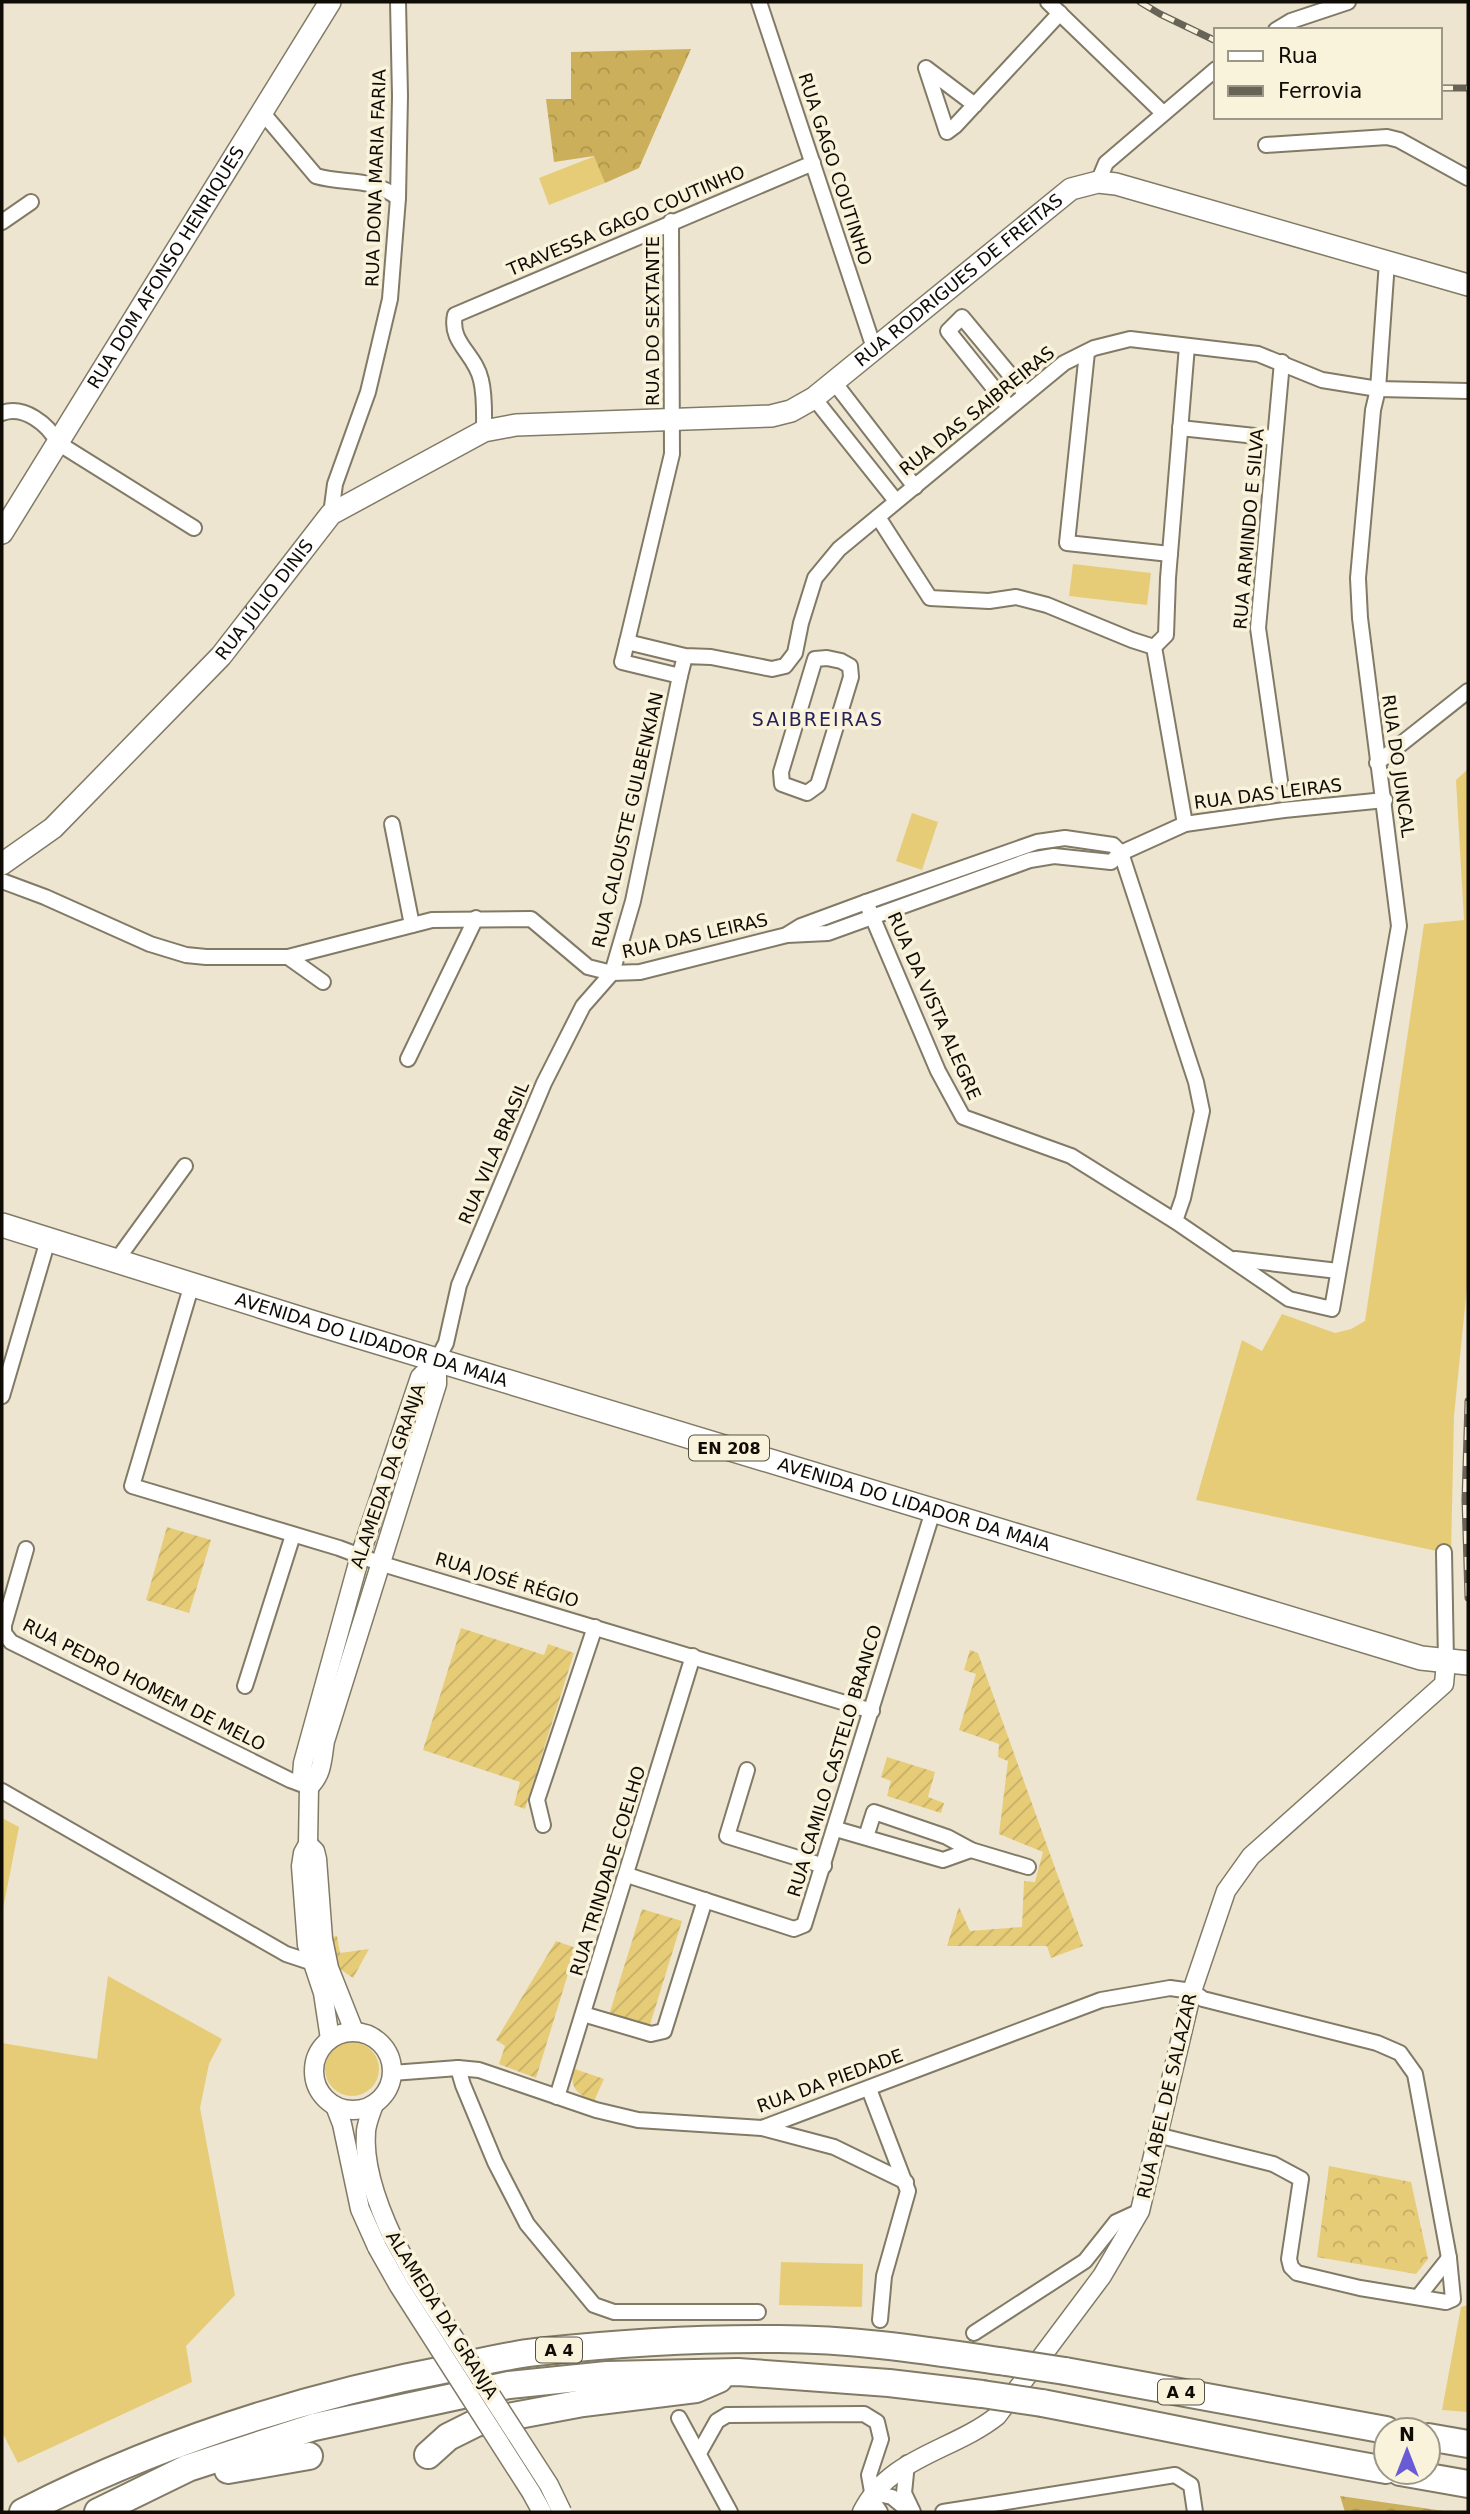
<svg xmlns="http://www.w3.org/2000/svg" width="1470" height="2514" font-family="'DejaVu Sans',sans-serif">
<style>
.grass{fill:#e7cc78}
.forest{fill:url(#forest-crowns)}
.park{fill:url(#park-crowns)}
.garden{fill:url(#garden-furrows)}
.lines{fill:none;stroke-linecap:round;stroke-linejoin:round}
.minor-casing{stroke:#817a66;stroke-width:18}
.tertiary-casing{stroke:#817a66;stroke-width:21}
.secondary-casing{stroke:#817a66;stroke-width:24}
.primary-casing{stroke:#817a66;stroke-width:26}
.motorway-casing{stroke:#817a66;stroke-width:30}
.minor{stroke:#fff;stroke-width:14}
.tertiary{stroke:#fff;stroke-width:18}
.secondary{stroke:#fff;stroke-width:21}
.primary{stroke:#fff;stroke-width:23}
.motorway{stroke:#fff;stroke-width:26}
.rail-casing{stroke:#686357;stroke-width:7}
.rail{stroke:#faf3dc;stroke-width:4.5;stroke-dasharray:13;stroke-linecap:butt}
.tertiary-bridge-casing{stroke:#817a66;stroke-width:21;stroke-linecap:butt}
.motorway-bridge-casing{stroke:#817a66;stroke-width:30;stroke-linecap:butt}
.tertiary-bridge{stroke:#fff;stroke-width:18}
.motorway-bridge{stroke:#fff;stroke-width:26}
.labels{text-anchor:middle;stroke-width:7;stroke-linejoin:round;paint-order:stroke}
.shield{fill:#faf3dc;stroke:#565146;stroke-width:2}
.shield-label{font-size:16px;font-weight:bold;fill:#0f0c06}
.street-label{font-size:18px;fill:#0f0c06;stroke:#faf3dc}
.neighbourhood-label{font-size:19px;letter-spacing:2px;fill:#272059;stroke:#faf3dc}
</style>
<defs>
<pattern id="forest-crowns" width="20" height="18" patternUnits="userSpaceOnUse" patternTransform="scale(1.75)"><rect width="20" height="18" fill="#cbaf5a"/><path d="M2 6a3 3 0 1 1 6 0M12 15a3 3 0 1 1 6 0" fill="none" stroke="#ad954d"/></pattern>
<pattern id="park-crowns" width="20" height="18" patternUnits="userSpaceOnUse" patternTransform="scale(1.75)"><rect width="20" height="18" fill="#e7cc78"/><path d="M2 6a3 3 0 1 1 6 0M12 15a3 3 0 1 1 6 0" fill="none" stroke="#c5ae66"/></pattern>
<pattern id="garden-furrows" width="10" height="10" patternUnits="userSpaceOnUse" patternTransform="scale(1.75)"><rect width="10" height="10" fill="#e7cc78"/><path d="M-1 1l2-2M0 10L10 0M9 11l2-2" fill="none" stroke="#c5ae66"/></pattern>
</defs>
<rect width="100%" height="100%" fill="#ede5cf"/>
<!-- grass -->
<g class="grass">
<path d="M595,156l10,27 -56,22 -10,-27z"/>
<path d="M1073,564l78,9 -4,32 -78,-9z"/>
<path d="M1468,769v508l-14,139 -3,138 -255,-54 46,-160 20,11 20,-37 53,19 16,-4 14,-8 59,-397 40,-4 -8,-140z"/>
<path d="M912,813l26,9 -16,48 -26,-9z"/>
<path d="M2,1818l17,9 -17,87z"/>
<path d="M108,1976l114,63 -13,25 -9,44 35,187 -49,51 6,36 -174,81 -16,-31v-389l95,16z"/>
<circle cx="352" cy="2069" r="27"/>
<path d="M781,2262l82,2 -1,43 -83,-2z"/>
<path d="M1468,2305v107l-26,-2 19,-103z"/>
</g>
<!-- forest -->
<g class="forest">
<path d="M691,49l-52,119 -34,15 -11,-27 -40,6 -8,-63h25v-47z"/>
<path d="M1340,2496l111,16h-106z"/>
</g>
<!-- park -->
<path class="park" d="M1329,2166l82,16 17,77 -12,15 -99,-17z"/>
<!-- garden -->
<g class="garden">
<path d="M167,1527l44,13 -22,73 -43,-13z"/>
<path d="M461,1628l83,27 4,-11 26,9 -49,156 -11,-4 6,-23 -97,-32z"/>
<path d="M970,1650l8,3 105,293 -32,12 -4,-12h-100l12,-39 11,24 52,-4 2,-46 11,1 8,-30 -44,-18 9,-73 -10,-4 1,-13 -40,-14 17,-56 -12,-4z"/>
<path d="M887,1757l48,15 -7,25 16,6 -3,10 -54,-17 4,-15 -10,-4z"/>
<path d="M642,1909l40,12 -33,107 -40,-13z"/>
<path d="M337,1936l3,17 29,-4 -16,29 -13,-9 -9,-32z"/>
<path d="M556,1941l20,7 -40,130 -37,-14 6,-18 -9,-6z"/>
<path d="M575,2069l29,10 -10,22c-15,-5 -27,-15 -19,-32z"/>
</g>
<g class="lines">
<!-- minor casing -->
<g class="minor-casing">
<g id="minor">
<path d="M759,2l115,346"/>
<path d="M1048,2l115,111"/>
<path d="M1276,30l15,-9 57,-19"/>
<path d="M975,105l-49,-37 21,64 8,-6 105,-113"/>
<path d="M262,112l54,64c31,9 53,0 82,22"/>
<path d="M1266,145l121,-8 12,3 69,38"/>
<path d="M1098,182l8,-19 110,-94"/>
<path d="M2,222l29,-20"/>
<path d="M1087,352l-20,191 103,11"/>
<path d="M834,382l81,105"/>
<path d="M814,398l82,103"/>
<path d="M1009,407l-61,-76 14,-14 64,77"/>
<path d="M2,413c22,-8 46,11 56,30l136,85"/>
<path d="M1180,428l95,10"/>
<path d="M484,431c0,-17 1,-35 -3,-51 -6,-27 -32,-37 -26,-65l358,-152"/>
<path d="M331,514l4,-30 33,-92 22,-93 8,-101 2,-102 -2,-94"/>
<path d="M878,517l52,81 59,3 27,-4 31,8 85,35 22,7 31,177"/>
<path d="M627,642l45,-188 -1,-233"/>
<path d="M1154,647l12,-12 2,-57 19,-232"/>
<path d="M685,656l-5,20 -58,-14 5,-20 58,14 26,1 61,12 13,-3 10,-13 6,-30 14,-45 24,-29 225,-186 30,-15 36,-9 128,15 64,26 56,9 90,2"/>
<path d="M827,658l14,3 9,5 1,11 -33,108 -11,8 -25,-9 -1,-12 34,-113z"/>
<path d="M1377,763l91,-72"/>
<path d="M1280,781l-22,-153 24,-266"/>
<path d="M392,824l20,101"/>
<path d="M2,881l43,16 105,47 36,11 20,2h82l144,-37 99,-1 57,48 24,6 28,-1 147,-37 41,-2 202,-73 24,-4 57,6 10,-9 64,-29 99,-14 101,-10"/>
<path d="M866,902l72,169 25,46 108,39 104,65 114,78 43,10 67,-383 -39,-308 -2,-40 15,-168 5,-21 9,-127"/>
<path d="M788,934l13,-8 65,-24 171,-60 28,-4 48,7 8,8 75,229 6,29 -19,87 -8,23"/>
<path d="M288,957l35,25"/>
<path d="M408,1059l68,-141"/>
<path d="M1235,1259l103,12"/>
<path d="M116,1261l69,-95"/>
<path d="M192,1284l-60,202 207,62 40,15 493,148"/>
<path d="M437,1360l9,-17 13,-58 85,-202 39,-77 29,-33 21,-72 47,-225"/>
<path d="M2,1396l46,-156"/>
<path d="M26,1549l-22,76v8l7,9 279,138 19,7"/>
<path d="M1444,1552l2,110"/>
<path d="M245,1686l48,-151"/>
<path d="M747,1770l-20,66 97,30"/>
<path d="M2,1791l284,163 33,11"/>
<path d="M543,1825l-6,-25 58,-173"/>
<path d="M836,1829l107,31 28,-10 -24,-13 -73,-25 -8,25"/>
<path d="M971,1850l57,17"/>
<path d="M627,1875l167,54 10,-4 129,-414"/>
<path d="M583,2014l68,20 13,-3 41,-131"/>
<path d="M458,2068l5,17 32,77 32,62 67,81 20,7h144"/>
<path d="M392,2073l66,-5 21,2 117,40 42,10 124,8 339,-128 69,-12 22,3 11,8 174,44 23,10 15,21 34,184 4,41 -7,3 -86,-14 -63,-15 -6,-6 -2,-8 12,-80 -28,-15 -116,-29"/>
<path d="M869,2089l39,102 -24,85 -4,44"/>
<path d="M557,2097l136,-441"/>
<path d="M762,2128l72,19 72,35"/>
<path d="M1418,2297l31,-39"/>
<path d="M974,2333l111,-72 31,-39 24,-11"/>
<path d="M679,2418l51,94"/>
<path d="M699,2453l18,-32 10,-6 137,-1 13,8 4,17 -12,36 5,28 6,9"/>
<path d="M907,2463l-3,30 9,19"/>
<path d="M873,2493l19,4 18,15"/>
<path d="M943,2512l232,-37 16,10 4,27"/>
</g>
</g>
<!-- tertiary casing -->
<g class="tertiary-casing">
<g id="tertiary">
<path d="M309,1787c14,-13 13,-29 16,-46l112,-357v-24"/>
<path d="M308,1844l7,7 2,8 6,80 6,29 25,63"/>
<circle cx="353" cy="2071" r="39"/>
<path d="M330,2039l-7,-46 -16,-48 -6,-79 2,-13 5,-9 1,-57 -7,-11 1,-13 57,-207 60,-179 17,-17"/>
<path d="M374,2104c-3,9 -7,18 -8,27 -3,36 12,75 27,107"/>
<path d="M335,2106l7,18 18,85 17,38"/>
<path d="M862,2512c27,-55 91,-61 135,-96l105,-140 38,-65 52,-220 34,-100 25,-35 193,-172 2,-22"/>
</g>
</g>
<!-- secondary casing -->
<g class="secondary-casing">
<g id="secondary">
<path id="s1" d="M2,533l328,-531"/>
<path id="s2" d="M2,864l51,-36 168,-172 110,-142 153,-83 32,-6 255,-9 20,-5 23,-13 257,-209 27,-7 18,2 352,101"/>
</g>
</g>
<!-- primary casing -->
<g class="primary-casing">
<g id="primary">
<path id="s3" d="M2,1225l309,97 1110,336 47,5"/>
</g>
</g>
<!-- motorway casing -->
<g class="motorway-casing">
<g id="motorway">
<path d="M1065,2371l321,59"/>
<path d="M1042,2403c115,22 229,47 344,67"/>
<path d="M1428,2437l40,7"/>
<path d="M428,2455l20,-18 28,-14 107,-20 113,-14 23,-10"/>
<path d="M228,2470l81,-14"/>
<path d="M1400,2472l68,12"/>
<path d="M23,2512c135,-69 281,-116 430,-144 28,-6 56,-13 83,-16 81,-9 162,-14 243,-13 76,0 151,12 227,23"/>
<path d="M98,2512l90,-44 126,-41 195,-42 98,-10 131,-3 151,11 93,11"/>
</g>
</g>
<!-- minor -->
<use href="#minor" class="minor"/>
<!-- tertiary -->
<use href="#tertiary" class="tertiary"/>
<!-- secondary -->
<use href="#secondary" class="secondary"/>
<!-- primary -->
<use href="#primary" class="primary"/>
<!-- motorway -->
<use href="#motorway" class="motorway"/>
<!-- rail casing -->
<g class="rail-casing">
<g id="rail">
<path d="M1140,2l20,12 56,27"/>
<path d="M1440,88h28"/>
<path d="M1468,1401l-3,99 3,98"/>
</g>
</g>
<!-- rail -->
<use href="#rail" class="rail"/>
<!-- tertiary-bridge casing -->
<g class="tertiary-bridge-casing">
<g id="tertiary-bridge">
<path d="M393,2238l21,38 135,209 13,27"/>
<path d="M377,2247l22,39 132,206 11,20"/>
</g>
</g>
<!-- motorway-bridge casing -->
<g class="motorway-bridge-casing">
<g id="motorway-bridge">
<path d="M1006,2362l59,9"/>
<path d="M982,2394l60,9"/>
</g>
</g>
<!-- tertiary-bridge -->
<use href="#tertiary-bridge" class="tertiary-bridge"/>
<!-- motorway-bridge -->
<use href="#motorway-bridge" class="motorway-bridge"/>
</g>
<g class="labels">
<!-- shield labels -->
<g class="shield">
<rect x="689" y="1435.5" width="80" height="25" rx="5"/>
<rect x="536" y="2337.5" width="46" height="25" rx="5"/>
<rect x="1158" y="2379.5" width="46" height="25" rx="5"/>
</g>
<g class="shield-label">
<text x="729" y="1454">EN 208</text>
<text x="559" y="2356">A 4</text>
<text x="1181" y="2398">A 4</text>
</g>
<!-- street labels -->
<g class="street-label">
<text transform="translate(835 169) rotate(72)" y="6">RUA GAGO COUTINHO</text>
<text transform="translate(376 178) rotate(-88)" y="6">RUA DONA MARIA FARIA</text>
<text transform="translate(626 221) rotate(-23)" y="6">TRAVESSA GAGO COUTINHO</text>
<text dy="6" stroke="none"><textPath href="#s1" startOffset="312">RUA DOM AFONSO HENRIQUES</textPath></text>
<text dy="6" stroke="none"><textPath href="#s2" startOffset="1178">RUA RODRIGUES DE FREITAS</textPath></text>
<text transform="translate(653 321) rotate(-90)" y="6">RUA DO SEXTANTE</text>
<text transform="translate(977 411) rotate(-39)" y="6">RUA DAS SAIBREIRAS</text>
<text transform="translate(1249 529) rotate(-85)" y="6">RUA ARMINDO E SILVA</text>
<text dy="6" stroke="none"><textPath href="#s2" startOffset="374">RUA JÚLIO DINIS</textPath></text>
<text transform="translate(1398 766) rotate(82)" y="6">RUA DO JUNCAL</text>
<text transform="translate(1268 794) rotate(-7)" y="6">RUA DAS LEIRAS</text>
<text transform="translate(628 820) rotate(-77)" y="6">RUA CALOUSTE GULBENKIAN</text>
<text transform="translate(695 936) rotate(-13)" y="6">RUA DAS LEIRAS</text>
<text transform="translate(934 1006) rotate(66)" y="6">RUA DA VISTA ALEGRE</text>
<text transform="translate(494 1153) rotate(-67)" y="6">RUA VILA BRASIL</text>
<text dy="6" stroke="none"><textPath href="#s3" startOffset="387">AVENIDA DO LIDADOR DA MAIA</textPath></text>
<text transform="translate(388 1476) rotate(-71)" y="6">ALAMEDA DA GRANJA</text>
<text dy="6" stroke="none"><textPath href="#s3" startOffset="954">AVENIDA DO LIDADOR DA MAIA</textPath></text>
<text transform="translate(507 1580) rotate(17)" y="6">RUA JOSÉ RÉGIO</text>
<text transform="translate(144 1685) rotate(27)" y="6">RUA PEDRO HOMEM DE MELO</text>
<text transform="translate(835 1761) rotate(-73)" y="6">RUA CAMILO CASTELO BRANCO</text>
<text transform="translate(608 1871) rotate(-73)" y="6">RUA TRINDADE COELHO</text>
<text transform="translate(830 2081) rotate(-20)" y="6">RUA DA PIEDADE</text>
<text transform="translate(1167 2096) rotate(-77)" y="6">RUA ABEL DE SALAZAR</text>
<text transform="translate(442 2315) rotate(58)" y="6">ALAMEDA DA GRANJA</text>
</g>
<!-- neighbourhood labels -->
<g class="neighbourhood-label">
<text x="818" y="726">SAIBREIRAS</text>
</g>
</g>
<!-- border -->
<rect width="1470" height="2514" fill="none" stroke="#0f0c06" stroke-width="7"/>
<!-- legend -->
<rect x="1214" y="28" width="228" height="91" fill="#faf3dc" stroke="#9c9786" stroke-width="2"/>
<rect x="1228" y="51" width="35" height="10" fill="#ffffff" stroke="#9c9786" stroke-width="2"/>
<text x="1278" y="63" font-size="21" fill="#0f0c06">Rua</text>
<rect x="1228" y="86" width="35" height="10" fill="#686357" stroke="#9c9786" stroke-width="2"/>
<text x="1278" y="98" font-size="21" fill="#0f0c06">Ferrovia</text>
<!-- north arrow -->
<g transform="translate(1407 2451)"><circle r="33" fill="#faf3dc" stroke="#9c9786" stroke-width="2"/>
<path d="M0-5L12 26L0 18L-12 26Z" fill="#695bd5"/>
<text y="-10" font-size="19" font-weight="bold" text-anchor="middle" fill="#0f0c06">N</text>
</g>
</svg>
